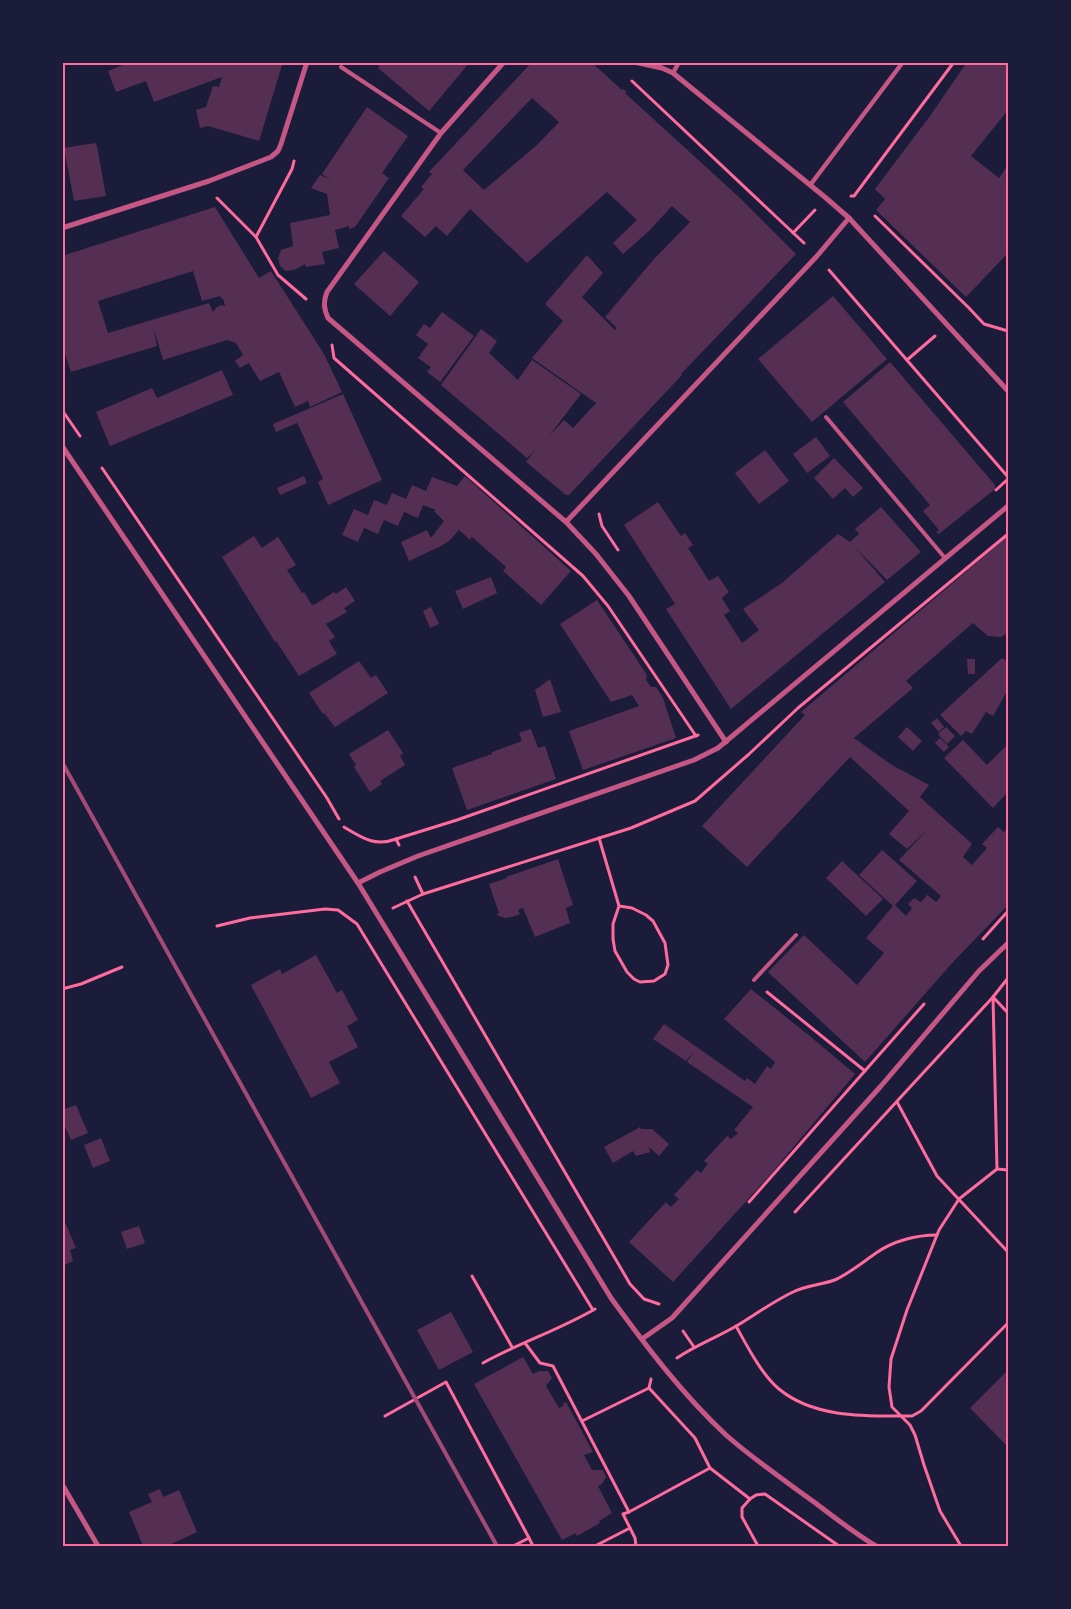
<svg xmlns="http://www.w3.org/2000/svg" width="1071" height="1609" font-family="Commissioner,sans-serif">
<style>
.building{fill:#542f53;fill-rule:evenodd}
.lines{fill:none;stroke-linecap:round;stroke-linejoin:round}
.path{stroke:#ff6b9d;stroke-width:3}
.service{stroke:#c65784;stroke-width:4}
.pedestrian{stroke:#c65784;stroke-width:4.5}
.minor{stroke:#c65784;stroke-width:5}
.rail{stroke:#a44b75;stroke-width:4}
.neatline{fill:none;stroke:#ff6b9d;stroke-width:2}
</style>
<rect width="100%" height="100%" fill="#1b1b3a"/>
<!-- building -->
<g class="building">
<path d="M130,62h153l-24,79 -51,-15 -8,2 -4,-18 10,-3 7,-21 6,1 3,-10 -68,25 -8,-21 -30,11 -8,-21z"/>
<path d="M382,62h88l-41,49 -51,-43z"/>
<path d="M532,62h59l31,28 1,-1 4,3 -2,1 116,106 55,55 -115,120 1,1 -113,120h-3l-40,-33 9,-12 -8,8 -86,-73 40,-56 16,12 -8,12 29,27 14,-20 49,34 -32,42 15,-16 9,8 23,-25 -64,-45 31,-37 -18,-17 42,-49 16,18 -21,24 33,33 2,-2 -12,-11 49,-58 36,-37 -18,-16 -23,25 -26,23 -10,-11 24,-23 -30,-28 -80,71 -57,-54 -23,27 -11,-10 -11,11 -24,-21 23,-27 -3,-2 11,-13 -3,-2zM532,98l27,24 -22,23 -53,45 -21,-20z"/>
<path d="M967,62h41v48l-37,46 28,22 9,-13v20l-4,-3 4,4v67l-42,44 -90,-87 9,-11 -10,-10 55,-73z"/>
<path d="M367,107l41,29 -26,37 7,5 -34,49 -6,2v-3l-14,4 4,18 -17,4 3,12 -19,3 -1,-3 -11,6 -8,1 -6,-5 -2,-8 3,-8 12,-4 -3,-23 40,-8 -3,-21 -16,-6 9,-13 11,5 -9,-6z"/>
<path d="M95,143l2,3 9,50 -32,5 -10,-53z"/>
<path d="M215,207l44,71 12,-7 53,83 18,38 -32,15 -2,-6 -13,6 -16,-35 -19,9 -11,-18 -9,5 -5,-7 8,-6 -7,-12 -9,-3 -64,20 -10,-34 4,20 -86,26 -9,-27v-89zM193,271l9,30 18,-5 2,3 1,-1 2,8 -4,-1 -5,3 -3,4 -4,-9 -101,30 -10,-32z"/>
<path d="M384,251l35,31 -29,34 -36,-32z"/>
<path d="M833,296l54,63 -75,63 -54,-63z"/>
<path d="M442,312l32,24 -34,46 -13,-10 4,-5 -13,-9 10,-14 -12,-9 8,-11 6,4z"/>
<path d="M890,362l105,123v4l-56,45 -3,-2 3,-2 -16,-19 7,-6 -87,-103z"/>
<path d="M222,370l11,25 -123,51 -14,-34 56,-24 5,10z"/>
<path d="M343,394l39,86 -54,25 -10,-23 5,-3 -28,-61 2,5 -21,9 -3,-8z"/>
<path d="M816,437l14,19 -23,17 -14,-19z"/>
<path d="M765,450l24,31 -30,23 -24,-31z"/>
<path d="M834,458l29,30 -10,9 -8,-9 -12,11 -19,-21z"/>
<path d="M304,476l3,7 -27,12 -3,-7z"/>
<path d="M465,476l106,95 -30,34 -38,-34 3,-4 -34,-30 -2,3 -11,-10 -10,11 -8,5 -32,15 -8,-19 26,-12 4,8 13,-17 -10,-10 2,-1 -13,-5 -5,13 -14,-6 -6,14 -14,-6 -6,14 -14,-6 -6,14 -16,-7 12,-26 14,6 6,-15 13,5 5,-12 14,6 6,-14 14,6 6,-14 25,9z"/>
<path d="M658,502l23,34 4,-3 8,12 -5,3 21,33 9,-5 11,16 -7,6 8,13 -6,4 18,28 17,-13 -16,-21 39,-26 56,-49 12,8 9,-8 -4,-5 26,-22 40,45 -34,28 -33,-34 31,36 -154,127 -65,-100 9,-5 -51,-79z"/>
<path d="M254,536l8,12 16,-11 18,28 -9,5 15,23 2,-1 7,12 3,1 20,-13 2,2 10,-7 9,14 -11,7 3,4 -21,12 9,13 -6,4 8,13 -38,22 -23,-35 -1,1 -53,-85z"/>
<path d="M1008,536v97l-7,4 -13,-1 -15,-13 -67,58 7,7 -59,50 38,27 37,20 -9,12 52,47 -9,13 9,8 15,-17 -5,-4 16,-17 6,5 4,-5v78l-54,56 -89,101 -97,-90 36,-37 53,50 27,-32 -18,-15 27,-32 -34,-31 23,-25 35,31 -22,24 11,11 6,-8 -4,-4 6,-6 7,4 6,-7 9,7 5,-6 -42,-36 29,-31 -21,20 -18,-15 20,-23 -59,-54 -103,110 -45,-41 103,-111 -4,-3z"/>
<path d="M491,577l6,16 -34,16 -8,-18z"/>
<path d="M597,600l50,75 -1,5 5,7h5l7,11 13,40 -93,32 -14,-39 70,-25 -7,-11 -21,7 -51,-78z"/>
<path d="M431,607l8,17 -9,4 -7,-17z"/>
<path d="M1002,658l6,4v33l-2,-2 -13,23 -7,-4 -14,22 -6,-3 -5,5 -21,-21z"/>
<path d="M967,659h8v15h-7z"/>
<path d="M359,661l12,17 5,-3 12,18 -53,34 -11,-14 -1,1 -14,-21z"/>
<path d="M550,679l11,33 -18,5 -8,-27z"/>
<path d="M937,718l7,9 -5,5 -8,-9z"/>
<path d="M907,727l15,14 -9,10 -15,-14z"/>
<path d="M946,727l9,9 -8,8 -9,-10z"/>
<path d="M531,729l7,19 7,-2 11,33 -89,31 -15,-42 40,-14v-2l30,-11 -3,-8z"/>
<path d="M388,730l15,23 -3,3 5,9 -25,16 2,3 -12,8 -16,-25 2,-2 -7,-11z"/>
<path d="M940,738l9,9 -5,5 -9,-9z"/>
<path d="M963,740l24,25 21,-21v48l-15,16 -49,-50z"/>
<path d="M558,859l15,46 -7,3 4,15 -35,14 -12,-29 -5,2 2,4 -8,3 -7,1 -9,-3 3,-2 -10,-29 18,-6 -1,-1z"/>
<path d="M842,861l41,38 -17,17 -40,-38z"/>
<path d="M316,955l21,38 5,-3 16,30 -11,6 11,21 -29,15 11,21 -29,15 -60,-113 29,-16 2,5z"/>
<path d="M751,989l60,48 44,37 -85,101 -97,107 -44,-40 37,-40 5,5 8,-8 -5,-4 23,-25 4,3 7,-9 -4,-3 23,-25 4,3 7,-6 -4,-3 19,-23 -66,-45 6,-9 -7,8 -33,-22 11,-15 81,57 2,-3 8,6 12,-18 4,3 4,-7 -51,-43z"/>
<path d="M76,1105l12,28 -17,7 -9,-20v-10z"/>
<path d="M640,1127l1,2h11l17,15 -10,12 -10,-9 1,5 -14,4 -3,-5 -20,12 -9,-16z"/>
<path d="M101,1138l9,23 -17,7 -9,-23z"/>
<path d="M66,1224l10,24 -6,2 3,11 -11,5v-40z"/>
<path d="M139,1226l6,17 -18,6 -6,-17z"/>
<path d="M451,1312l22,40 -34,18 -22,-40z"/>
<path d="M523,1357l10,17 6,-3h9l4,7 -6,8 13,22 5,-3 -1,-2 3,-1 27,50 -9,3 8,15h11l3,7 -4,7 -4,2 14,27 -13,8 1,2 -23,13 -1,-3 -14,7 -88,-156z"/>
<path d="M1008,1370v77l-38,-39z"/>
<path d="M160,1489l3,8 16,-7 18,42 -30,14h-24l-14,-34 23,-10 -4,-8z"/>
</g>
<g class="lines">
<!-- path -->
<g class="path">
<path d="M632,81l172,162"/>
<path d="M294,161l-2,8 -36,68 22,38 28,24"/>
<path d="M851,196h3l100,-134"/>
<path d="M217,198l39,39"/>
<path d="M875,216l94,92 15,16 24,7"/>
<path d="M793,233l22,-23"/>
<path d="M829,270l179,207"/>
<path d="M332,345l2,13 249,218 25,30 88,130"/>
<path d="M907,360l28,-24"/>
<path d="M62,410l18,26"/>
<path d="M102,468l225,330 12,21"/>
<path d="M996,490l12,-11"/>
<path d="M599,514l3,12 16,24"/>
<path d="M344,827c18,11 31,20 52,12l3,6"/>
<path d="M599,838l20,68 -6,18v15l2,12 12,21 7,7 6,3 14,-1 11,-7 3,-9 -3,-22 -12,-22 -7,-6 -14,-7 -13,-2"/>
<path d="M396,839l61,-19 241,-85"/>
<path d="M423,894l208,-66 64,-27 53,-46 50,-47 210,-174"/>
<path d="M407,901l223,383 14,15 15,5"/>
<path d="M393,908l30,-14 -8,-17"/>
<path d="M217,926l33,-8 75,-9 13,1 19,14 236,386"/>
<path d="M983,939l25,-28"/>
<path d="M62,989l19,-5 41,-17"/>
<path d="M767,992l98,79"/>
<path d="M897,1102l40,74 71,76"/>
<path d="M997,1169l11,1"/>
<path d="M749,1202l175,-198"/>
<path d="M795,1212l198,-215 15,-19"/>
<path d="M472,1276l40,71"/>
<path d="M736,1326c11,20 26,49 43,63 36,30 90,27 133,27l9,-5 87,-88"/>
<path d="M683,1331l11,16"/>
<path d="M525,1343l15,20 13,3 76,146 81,-44 40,31 6,-4 9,-1 74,52"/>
<path d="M677,1358c19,-13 41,-21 61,-33 18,-11 36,-24 55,-33 14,-7 30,-7 44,-13 14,-7 26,-17 39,-26 17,-12 40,-18 61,-18"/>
<path d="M483,1363c36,-20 76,-33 112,-54"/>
<path d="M649,1388l46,50 15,30"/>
<path d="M385,1416l61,-34 83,156 -16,8"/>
<path d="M582,1421l67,-33 2,-9"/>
<path d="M750,1499l-8,9v9l16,29"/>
<path d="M629,1512l-6,2 12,24 1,8"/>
<path d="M529,1538l4,8"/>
<path d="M595,1546l35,-18"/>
<path d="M961,1546l-21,-35 -16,-46 -9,-30 -5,-10 -18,-18 -3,-20 2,-28 16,-49 32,-80 20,-31 38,-30 -4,-172 15,16"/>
</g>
<!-- service -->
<g class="service">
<path d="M341,67l100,66"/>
<path d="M826,417l119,141"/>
<path d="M754,980l42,-45"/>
</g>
<!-- pedestrian -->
<g class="pedestrian">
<path d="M673,73l6,-11"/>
<path d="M811,184l92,-122"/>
</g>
<!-- minor -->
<g class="minor">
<path d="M504,62l-63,71 -114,159c-4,10 -3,17 1,26l238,204 30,32 33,42 97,146"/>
<path d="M634,62l28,6 11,5 153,125 23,20 159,173"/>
<path d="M62,228l147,-47 62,-24 7,-6 3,-7 26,-82"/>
<path d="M62,446l296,437 253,415c35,48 71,96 115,137 27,24 58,45 88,67 20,15 40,31 62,44"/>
<path d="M566,522l251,-266 32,-38"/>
<path d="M358,883l22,-11 38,-16 276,-96 24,-12 290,-242"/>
<path d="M642,1339l30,-21 209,-232 98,-115 29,-28"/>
<path d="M62,1484l36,62"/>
</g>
<!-- rail -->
<path class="rail" d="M62,762l435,784"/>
</g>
<!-- border -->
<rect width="1071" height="1609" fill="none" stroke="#1b1b3a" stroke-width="128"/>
<rect x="64" y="64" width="943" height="1481" class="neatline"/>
</svg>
